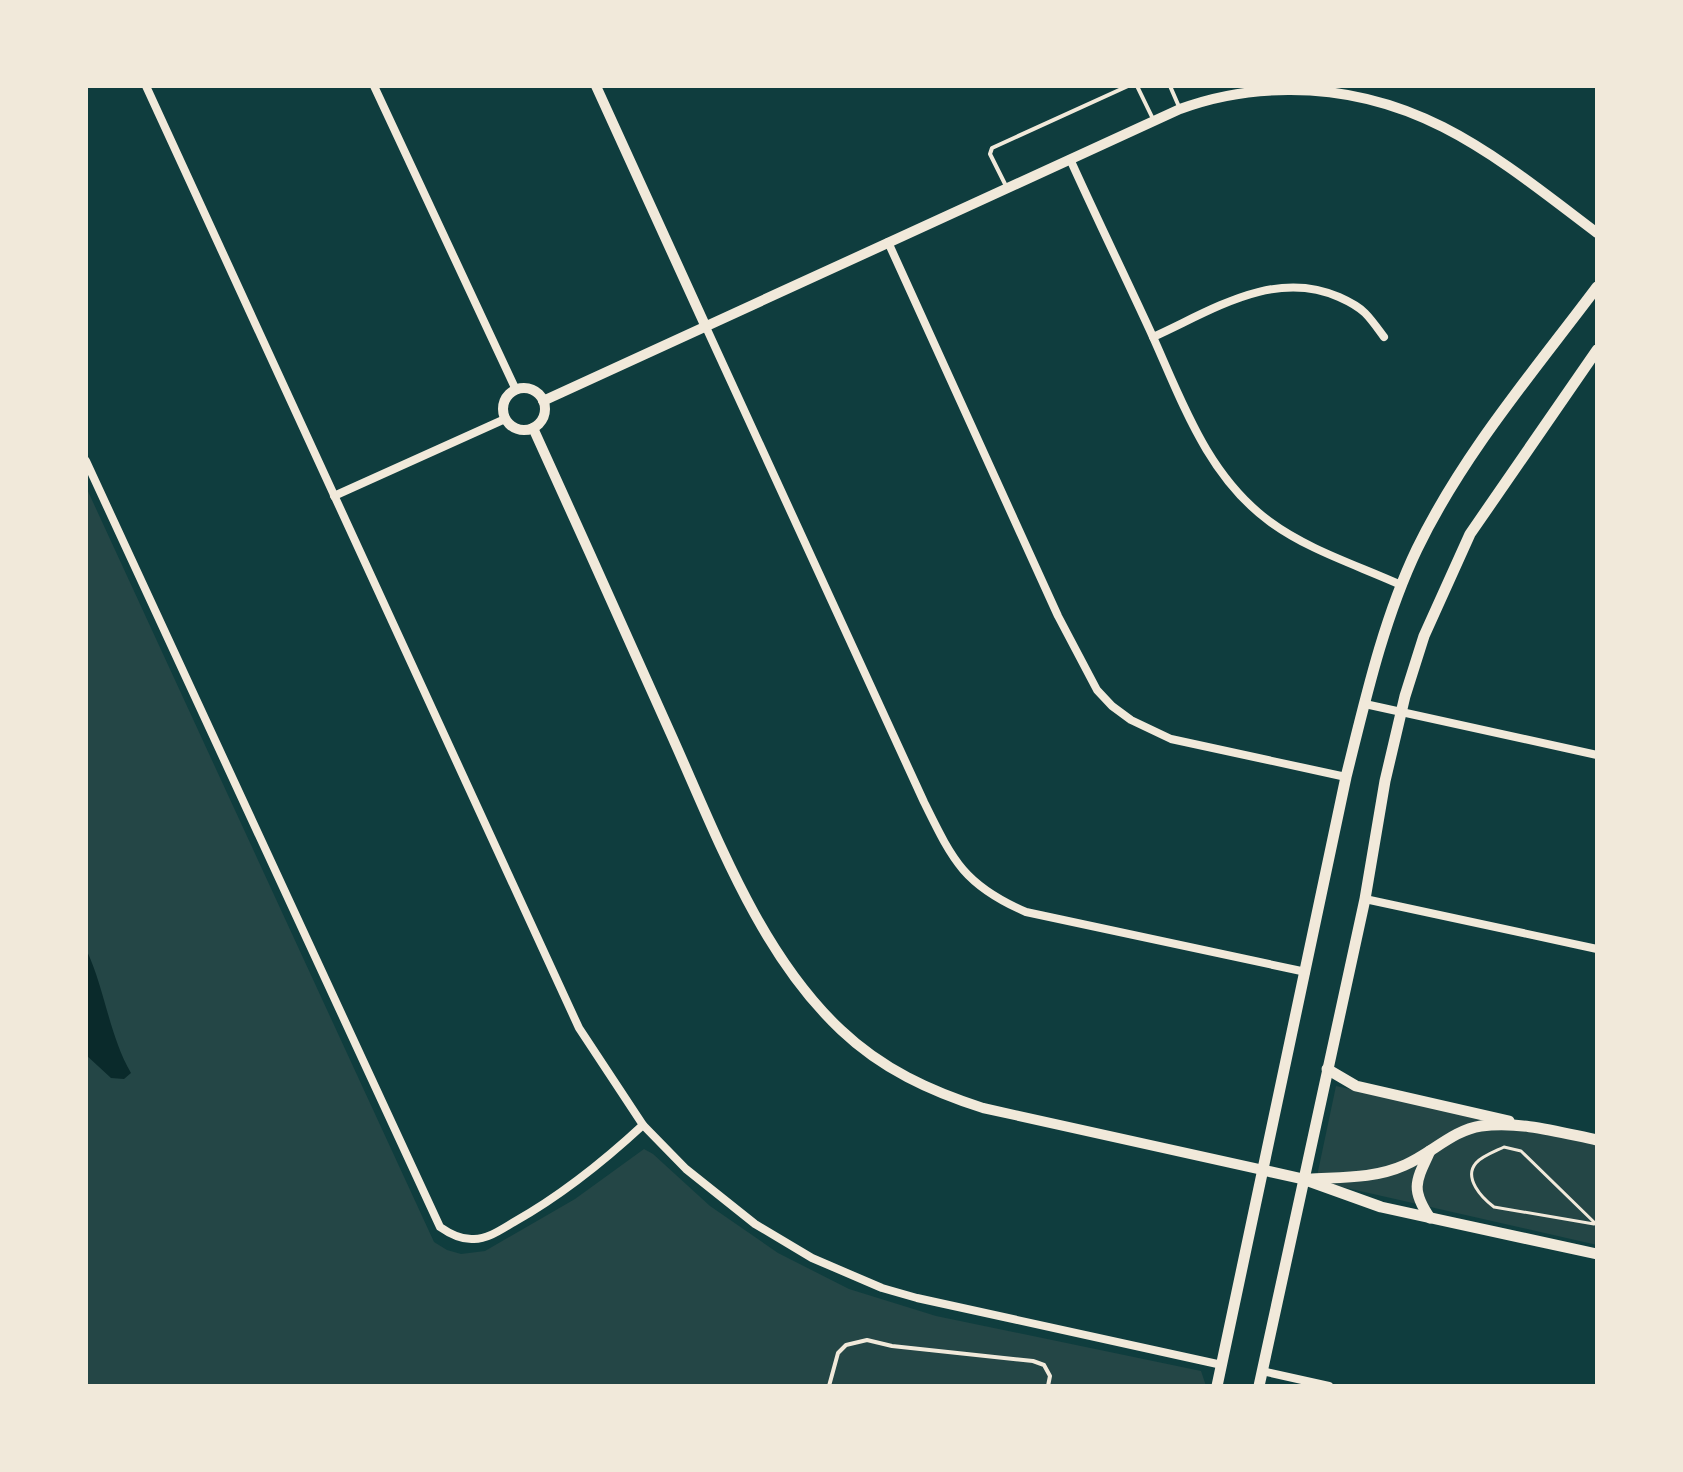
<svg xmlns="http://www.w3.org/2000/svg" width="1683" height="1472" font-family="Mulish,sans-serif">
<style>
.green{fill:#244646}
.water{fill:#0a2a2b}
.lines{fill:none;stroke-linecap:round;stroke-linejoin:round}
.path{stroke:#f1e9da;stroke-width:3}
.service{stroke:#f1e9da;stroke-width:4}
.minor{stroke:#f1e9da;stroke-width:8}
.tertiary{stroke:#f1e9da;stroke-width:10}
.secondary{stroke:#f1e9da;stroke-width:11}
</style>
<rect width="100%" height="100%" fill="#0f3d3e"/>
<!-- green -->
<g class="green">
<path d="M86,487l348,755 13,8 14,4 24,-3 90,-52 69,-50 9,5 57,52 68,47 71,36 87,27 265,55 5,15h-1120z"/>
<path d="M1336,1086l261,58v101l-281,-64z"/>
</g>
<!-- water -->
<path class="water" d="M86,949c19,40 23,86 45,124l-7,6 -13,-1 -25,-23z"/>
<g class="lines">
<!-- path -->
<path class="path" d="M1594,1224l-100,-17c-12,-9 -31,-29 -18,-44 6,-7 20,-12 28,-16l17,4 76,74"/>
<!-- service -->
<g class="service">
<path d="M1137,86l16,33"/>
<path d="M1170,86l10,23"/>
<path d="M1007,188l-17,-34 2,-6 136,-62"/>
<path d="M829,1386l9,-33 8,-8 21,-5 25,6 141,15 11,4 6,11 -2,10"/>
</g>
<!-- minor -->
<g class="minor">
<path d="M146,86l433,942 64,97 43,44 69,55 57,34 70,30 35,10 305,67"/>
<path d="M374,86l142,304"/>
<path d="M1070,159c27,60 56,119 83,178 30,67 55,139 116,184 39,29 88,44 132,64"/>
<path d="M888,242l170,374 39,74 15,16 19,14 40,19 175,38"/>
<path d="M705,325l219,477c29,59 40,83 102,110l280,60"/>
<path d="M1153,337c58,-26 121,-69 186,-40 9,4 19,9 26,16 7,7 13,16 19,24"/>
<path d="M86,461l354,766c10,7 22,13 34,12 14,0 28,-10 40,-17 48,-27 89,-60 129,-97"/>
<path d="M334,496l171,-77"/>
<path d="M1365,704l232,51"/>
<path d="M1365,899l232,50"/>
<path d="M1262,1371l67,15"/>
</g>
<!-- tertiary -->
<g class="tertiary">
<path d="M596,86l109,239"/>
<circle cx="524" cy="409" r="21"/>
<path d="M543,401l637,-292c35,-13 71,-19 108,-19 131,-1 211,69 309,143"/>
<path d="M533,428c46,101 92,203 137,304 46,102 89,221 171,298 41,39 89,61 142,78l280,62"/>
</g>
<!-- secondary -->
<g class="secondary">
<path d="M1327,1069l29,17 153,35"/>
<path d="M1263,1170l40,9 78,28 216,47"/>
<path d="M1308,1179c33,-2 66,0 97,-14 26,-11 48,-35 76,-39 40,-5 77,6 116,14"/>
<path d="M1430,1218c-20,-29 -14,-37 0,-67"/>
<path d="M1217,1386l129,-609c19,-76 37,-157 71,-228 46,-95 117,-178 180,-262"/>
<path d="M1259,1386l106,-487 20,-118 20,-85 19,-60 46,-102 127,-184"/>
</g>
</g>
<!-- border -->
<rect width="1683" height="1472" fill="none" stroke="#f1e9da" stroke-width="176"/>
</svg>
